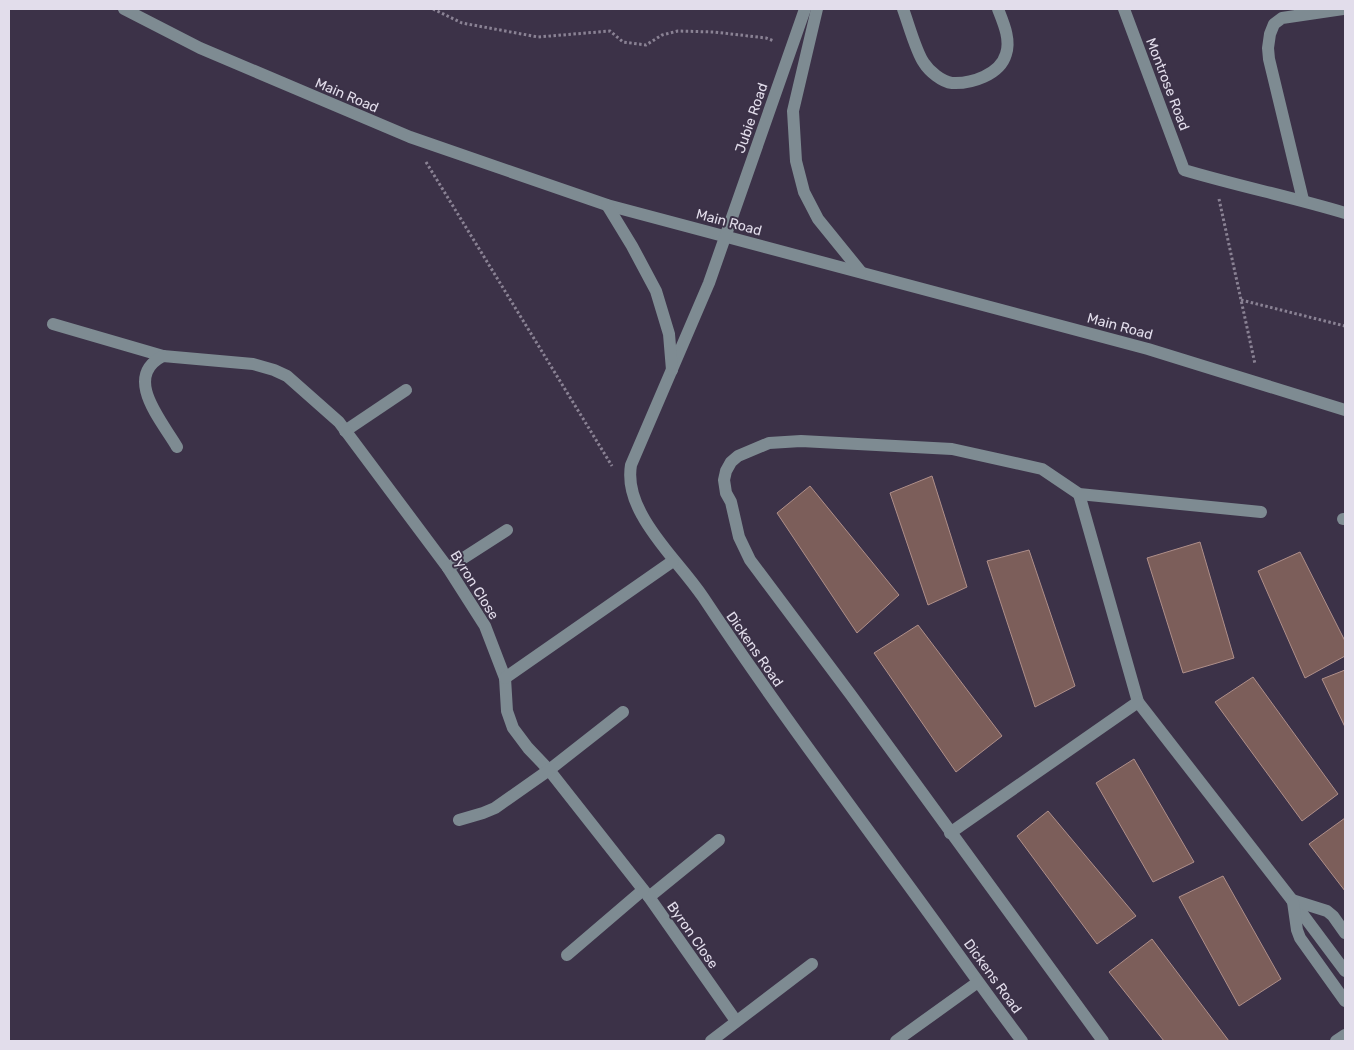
<svg xmlns="http://www.w3.org/2000/svg" width="1354" height="1050" font-family="Rubik,sans-serif">
<style>
.building{fill:#7c5e5a;stroke:#af8f8a}
.lines{fill:none;stroke-linecap:round;stroke-linejoin:round}
.path{stroke:#8a8294;stroke-width:3;stroke-dasharray:2.5 2.5;stroke-linecap:butt}
.minor{stroke:#7e8b92;stroke-width:12}
.labels{text-anchor:middle;stroke-width:4;stroke-linejoin:round;paint-order:stroke}
.street-label{font-size:14px;fill:#e2ddeb;stroke:#3c3248}
</style>
<rect width="100%" height="100%" fill="#3c3248"/>
<!-- building -->
<g class="building">
<path d="M932,476l35,111 -39,18 -38,-112z"/>
<path d="M810,486l89,109 -42,38 -80,-120z"/>
<path d="M1200,542l34,116 -51,15 -36,-115z"/>
<path d="M1029,550l46,136 -40,21 -48,-146z"/>
<path d="M1300,552l45,89v15l-40,22 -47,-107z"/>
<path d="M918,625l84,111 -46,36 -82,-119z"/>
<path d="M1345,670v57l-23,-48z"/>
<path d="M1253,677l85,117 -36,27 -87,-119z"/>
<path d="M1134,759l60,103 -41,20 -57,-99z"/>
<path d="M1048,811l88,105 -39,28 -80,-108z"/>
<path d="M1345,818v73l-36,-47z"/>
<path d="M1223,876l58,103 -42,27 -60,-109z"/>
<path d="M1152,939l77,102h-65l-55,-69z"/>
</g>
<g class="lines">
<!-- path -->
<g class="path">
<path d="M433,9l29,14 76,14 72,-6 13,11 23,3 16,-10 16,-4 36,1 52,6 8,3"/>
<path d="M426,162l186,304"/>
<path d="M1219,199l36,165"/>
<path d="M1241,300l104,26"/>
</g>
<!-- minor -->
<g class="minor">
<path d="M124,9l76,39 210,89 197,68 541,144 197,61"/>
<path d="M805,9l-96,274 -78,182c-3,18 2,34 11,50 16,30 42,54 61,82 61,92 127,181 192,270 43,58 84,117 127,174"/>
<path d="M817,9l-24,102 3,50 8,31 14,27 43,53"/>
<path d="M903,9c5,13 13,43 21,54 5,8 18,19 28,20 19,1 48,-8 54,-29 5,-15 -3,-32 -8,-45"/>
<path d="M1124,9l60,161c54,16 108,27 161,43"/>
<path d="M1303,200l-34,-141 -1,-11 2,-14 4,-10 8,-6 61,-9"/>
<path d="M607,205l25,41 24,45 13,43 3,36"/>
<path d="M53,324l110,32"/>
<path d="M345,431l61,-41"/>
<path d="M177,447c-15,-26 -55,-70 -14,-91l90,8 21,6 13,6 52,46 109,146 37,58 20,52 2,33 6,17 15,20 21,22 100,127 87,124"/>
<path d="M1079,494l59,208 154,198 53,71"/>
<path d="M1343,519h2"/>
<path d="M448,568l59,-38"/>
<path d="M505,678l168,-117"/>
<path d="M459,820l24,-7 12,-5 54,-38 74,-58"/>
<path d="M950,833l188,-131"/>
<path d="M649,897l70,-57"/>
<path d="M1292,900l35,11 6,5 12,17"/>
<path d="M1293,902l4,28 3,8 45,63"/>
<path d="M567,955l76,-65"/>
<path d="M711,1041l101,-77"/>
<path d="M896,1041l82,-59"/>
<path d="M1103,1041l-252,-346 -101,-135 -11,-23 -8,-35 -5,-9 -2,-13 2,-9 5,-9 7,-6 31,-13 32,-2 151,8 90,20 37,25 182,18"/>
<path d="M1336,1041l9,-6"/>
</g>
</g>
<g class="labels">
<!-- street labels -->
<g class="street-label">
<text transform="translate(1168 84) rotate(69)" y="5">Montrose Road</text>
<text transform="translate(347 95) rotate(23)" y="5">Main Road</text>
<text transform="translate(751 118) rotate(-71)" y="5">Jubie Road</text>
<text transform="translate(729 222) rotate(15)" y="5">Main Road</text>
<text transform="translate(1120 326) rotate(15)" y="5">Main Road</text>
<text transform="translate(475 585) rotate(58)" y="5">Byron Close</text>
<text transform="translate(755 649) rotate(55)" y="5">Dickens Road</text>
<text transform="translate(693 935) rotate(55)" y="5">Byron Close</text>
<text transform="translate(993 976) rotate(54)" y="5">Dickens Road</text>
</g>
</g>
<!-- border -->
<rect width="1354" height="1050" fill="none" stroke="#e2ddeb" stroke-width="20"/>
</svg>
